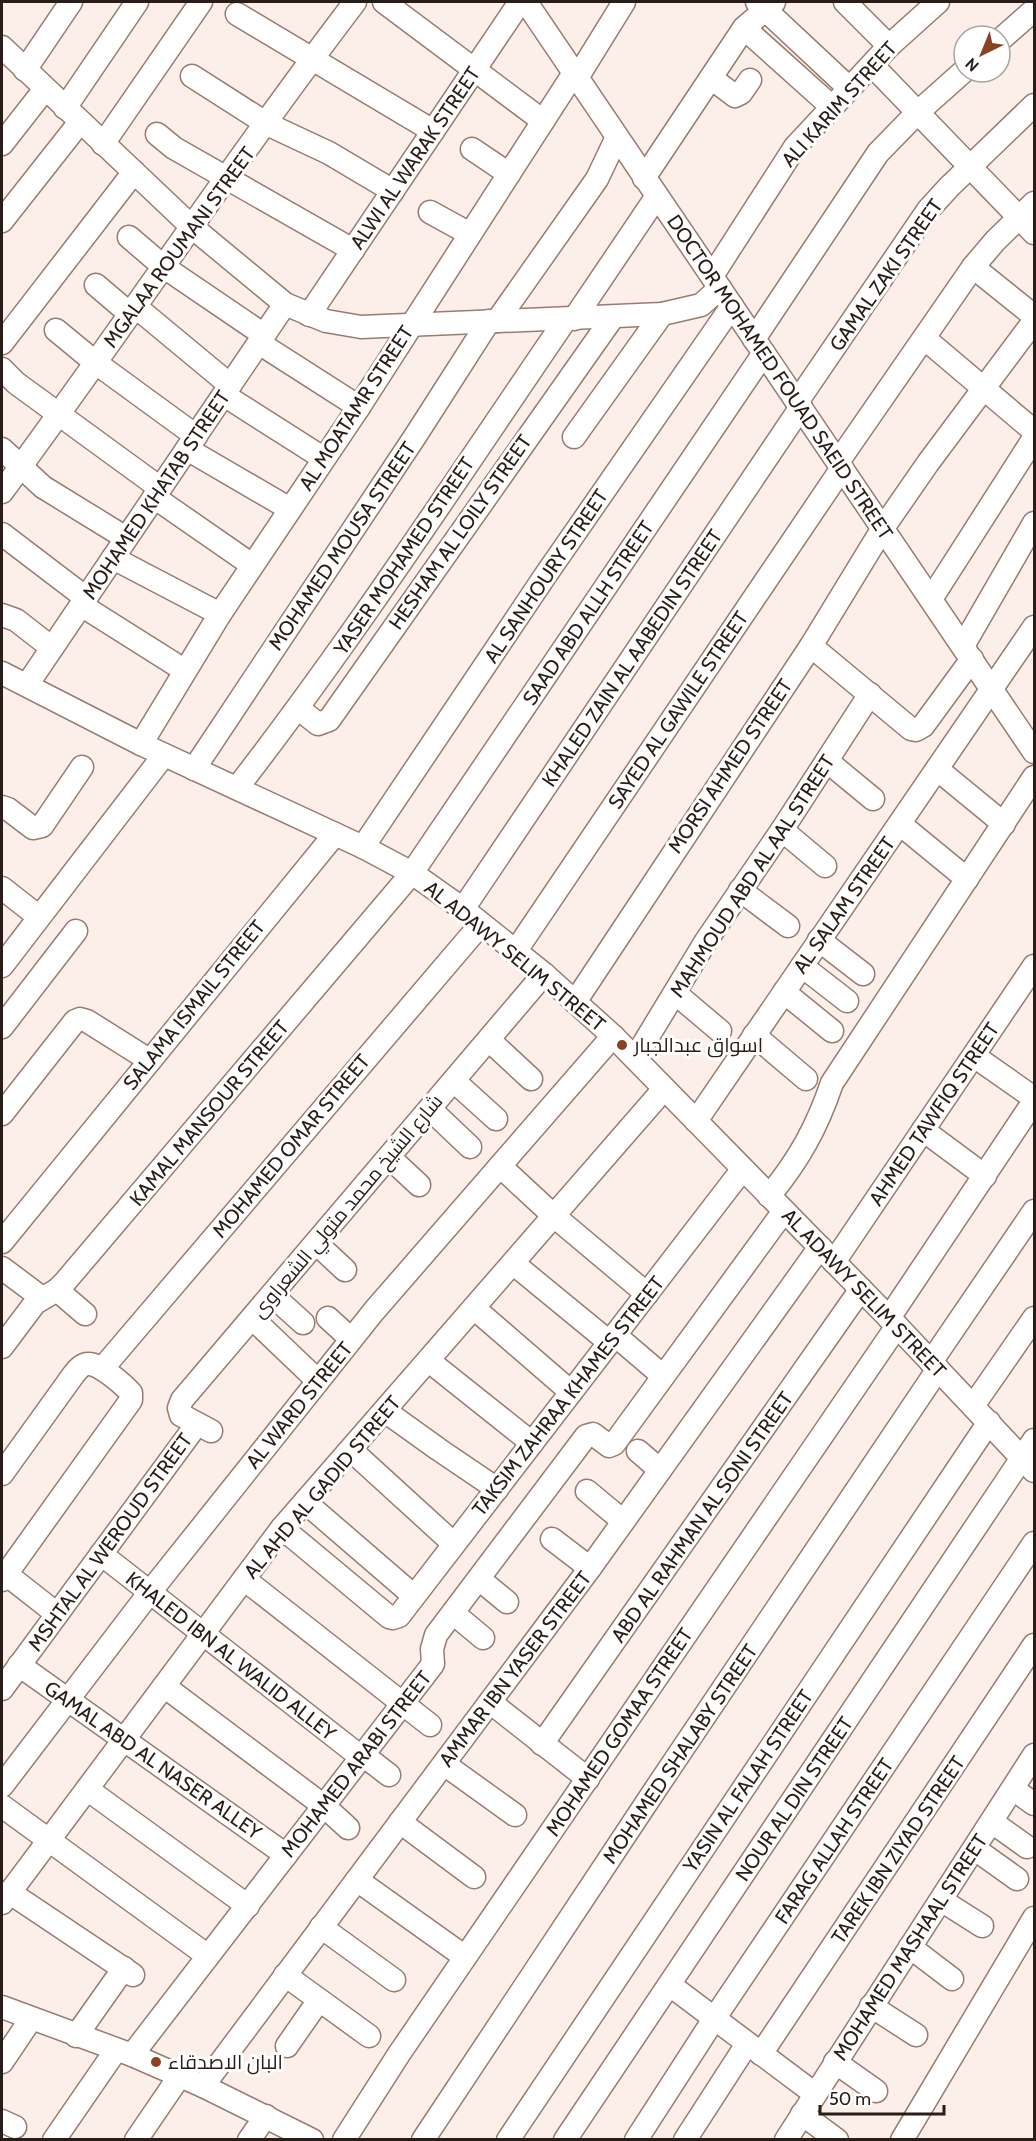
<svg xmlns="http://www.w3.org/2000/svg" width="1036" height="2141" font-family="Cabin,Cairo,sans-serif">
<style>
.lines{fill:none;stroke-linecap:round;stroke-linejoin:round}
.minor-casing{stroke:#997b6f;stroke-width:25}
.minor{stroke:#fff;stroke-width:22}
.poi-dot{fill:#8a4321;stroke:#fff;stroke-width:2}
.labels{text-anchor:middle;stroke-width:6;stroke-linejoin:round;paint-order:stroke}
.street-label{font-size:20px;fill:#281d18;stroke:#fff}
.poi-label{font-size:20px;fill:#281d18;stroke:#fff;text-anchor:start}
</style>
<rect width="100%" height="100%" fill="#fcefe9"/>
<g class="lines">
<!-- minor casing -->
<g class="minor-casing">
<g id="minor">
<path d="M384,2l159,119"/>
<path d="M526,2l508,750"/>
<path d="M757,2l92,86"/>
<path d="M845,2l44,44"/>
<path d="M237,14l196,117"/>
<path d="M744,28l88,79"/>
<path d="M1000,40l34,-30"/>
<path d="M2,47l190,180 93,77 41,17 35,6 301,-13 39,-9 19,-17"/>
<path d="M872,65l162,168"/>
<path d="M25,70l46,-68"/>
<path d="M192,76l75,48 62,29 64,38"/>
<path d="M577,78l47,-76"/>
<path d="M711,78l24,18 6,-3 9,-13"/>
<path d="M65,108l72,-106"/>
<path d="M157,134l17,14 179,102"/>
<path d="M2,144l43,-55"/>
<path d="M103,144l98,-142"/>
<path d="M472,149l37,25"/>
<path d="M644,178l100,-150 30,-26"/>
<path d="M430,212l40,22"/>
<path d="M2,221l78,-99"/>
<path d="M129,237l35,30 100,68"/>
<path d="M973,267l61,49"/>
<path d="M712,276l83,-129 94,-101 49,-44"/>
<path d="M96,285l34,29"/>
<path d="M136,307l94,78"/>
<path d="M309,315l211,-313"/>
<path d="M574,319l83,-123"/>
<path d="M497,321l100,-142 20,-42"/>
<path d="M56,330l40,33 100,73"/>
<path d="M924,338l110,93"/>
<path d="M754,339l124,-186 40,-41 46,-41"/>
<path d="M2,343l132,-171"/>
<path d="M259,343l100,64"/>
<path d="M2,369l14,14 144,105"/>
<path d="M224,395l99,63"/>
<path d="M797,402l131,-192 21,-23 85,-82"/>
<path d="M574,437l88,-123"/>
<path d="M2,449l41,38 83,51"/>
<path d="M187,449l103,60"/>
<path d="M838,462l135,-195 22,-26 39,-38"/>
<path d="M2,492c120,-162 231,-330 353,-490"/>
<path d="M154,497l98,68"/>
<path d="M2,534l84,64"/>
<path d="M113,558l107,56"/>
<path d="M931,599l103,-161"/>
<path d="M81,605l103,65"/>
<path d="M2,615l14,5 36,28"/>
<path d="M811,646l100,83 5,1 7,-4 49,-67"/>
<path d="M963,646l71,-123"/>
<path d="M2,673l139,71 222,103 49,26 51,36 81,65 69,62 284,290 137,145"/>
<path d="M27,685l258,-381"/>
<path d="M299,709l19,15 11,-4 284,-403"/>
<path d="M141,744l79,-130 139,-207 215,-334"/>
<path d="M827,761l46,38"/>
<path d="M194,769l222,-334 73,-114"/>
<path d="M937,769l67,55"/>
<path d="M237,788c117,-151 221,-311 329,-469"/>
<path d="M2,807l6,2 25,19 9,-2 40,-59"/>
<path d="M900,824l67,55"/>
<path d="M782,830l43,36"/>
<path d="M363,847l182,-271 187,-270"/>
<path d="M2,888l37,29"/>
<path d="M740,890l48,36"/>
<path d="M463,909l338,-502"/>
<path d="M819,940l44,34"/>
<path d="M515,952l327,-484"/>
<path d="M2,966l162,-211"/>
<path d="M802,966l45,35"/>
<path d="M784,992l48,39"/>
<path d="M675,993l45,38"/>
<path d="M575,1002l236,-356 72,-118 45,-65 106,-142"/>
<path d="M2,1027l74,-96"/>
<path d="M754,1035l52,44"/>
<path d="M489,1040l42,39"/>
<path d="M974,1056l60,42"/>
<path d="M635,1058l71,-117 76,-111 88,-136"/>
<path d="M454,1081l42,38"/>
<path d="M430,1109l40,38"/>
<path d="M2,1114l73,-93 5,-2 7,2 62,39"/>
<path d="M696,1121l338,-494"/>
<path d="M923,1130l62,46"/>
<path d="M389,1157l30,28"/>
<path d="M500,1166l54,50 93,78"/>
<path d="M769,1196c30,-36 48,-69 63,-113l202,-306"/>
<path d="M2,1242l333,-408"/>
<path d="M316,1243l29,27"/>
<path d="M834,1262l200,-296"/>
<path d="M514,1264l95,78"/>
<path d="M2,1268l40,30"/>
<path d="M57,1290l28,24"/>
<path d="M272,1295l31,28"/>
<path d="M475,1309l96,83"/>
<path d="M252,1318l66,63"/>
<path d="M328,1318l23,21"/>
<path d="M889,1318l145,-217"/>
<path d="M615,1335l48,41"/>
<path d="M2,1347l33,-44 22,-13 8,-8 347,-409 352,-520"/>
<path d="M429,1361l103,82"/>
<path d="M931,1362l103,-151"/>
<path d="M102,1369l379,-445"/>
<path d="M973,1406l61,-88"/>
<path d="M385,1411l53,38 59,40"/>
<path d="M211,1431l-30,-16 -2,-7 3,-8 362,-426"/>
<path d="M351,1450l103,94"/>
<path d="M638,1451l22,19"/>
<path d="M2,1474l72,-100c4,-5 9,-11 16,-10 11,1 34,21 41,29v7l-129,180"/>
<path d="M587,1491l36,30"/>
<path d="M305,1502l109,94"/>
<path d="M282,1528l107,89 4,1 6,-2 343,-446"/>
<path d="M552,1539l38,29"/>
<path d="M101,1554l260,203"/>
<path d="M6,1574l51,40"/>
<path d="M244,1579l186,146"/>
<path d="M479,1579l28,23"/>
<path d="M453,1613l30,25"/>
<path d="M19,1665l267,190"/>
<path d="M164,1686l160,120 24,22"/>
<path d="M2,1689l195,-265"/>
<path d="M490,1702l98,77"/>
<path d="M542,1744l319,-455"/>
<path d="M363,1755l26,20"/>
<path d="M444,1764l71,51"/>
<path d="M2,1786l148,-194 224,-281 239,-275"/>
<path d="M87,1789l161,117"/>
<path d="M1013,1789l21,15"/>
<path d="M2,1806l206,150"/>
<path d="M400,1822l74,55"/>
<path d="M992,1822l35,25"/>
<path d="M975,1849l42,30"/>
<path d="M357,1880l108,77"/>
<path d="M9,1892l124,83"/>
<path d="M941,1900l41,26"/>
<path d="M2,1903l280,-375 382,-439"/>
<path d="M321,1927l73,53"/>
<path d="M910,1947l42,32"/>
<path d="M285,1975l84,61"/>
<path d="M670,1985l145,109"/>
<path d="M871,2006l45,29"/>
<path d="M2,2007l130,48 71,31 109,54"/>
<path d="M76,2036l48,-68"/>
<path d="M287,2046l32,-46"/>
<path d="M761,2054l273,-409"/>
<path d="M132,2055l301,-391 -1,-15 4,-14 150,-199 7,-2 16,12 5,-2 170,-233"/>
<path d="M2,2062l29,-43"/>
<path d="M835,2062l41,29"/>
<path d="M203,2086l387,-518 230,-321"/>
<path d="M802,2114l35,26"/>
<path d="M2,2121l13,6"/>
<path d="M54,2140l62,-90"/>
<path d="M136,2140l43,-63"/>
<path d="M249,2140l17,-24"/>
<path d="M344,2140l55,-86 498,-728"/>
<path d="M423,2140l234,-353 281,-418"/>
<path d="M508,2140l481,-718"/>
<path d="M565,2140l469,-700"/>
<path d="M636,2140l78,-121 320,-476"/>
<path d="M685,2140l62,-96"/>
<path d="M786,2140l248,-385"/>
<path d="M902,2140l132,-222"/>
</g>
</g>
<!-- minor -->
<use href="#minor" class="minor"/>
</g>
<!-- markers -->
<g class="poi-dot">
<circle cx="622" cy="1045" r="6"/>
<circle cx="156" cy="2062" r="6"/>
</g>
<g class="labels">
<!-- street labels -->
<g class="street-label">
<text transform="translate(839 104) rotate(-48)" y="7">ALI KARIM STREET</text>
<text transform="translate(415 158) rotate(-56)" y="7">ALWI AL WARAK STREET</text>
<text transform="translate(179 247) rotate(-54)" y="7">MGALAA ROUMANI STREET</text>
<text transform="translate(886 275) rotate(-55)" y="7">GAMAL ZAKI STREET</text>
<text transform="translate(780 377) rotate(56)" y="7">DOCTOR MOHAMED FOUAD SAEID STREET</text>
<text transform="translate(356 408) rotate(-57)" y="7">AL MOATAMR STREET</text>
<text transform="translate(156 495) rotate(-56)" y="7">MOHAMED KHATAB STREET</text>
<text transform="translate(460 532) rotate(-55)" y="7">HESHAM AL LOILY STREET</text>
<text transform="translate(342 546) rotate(-56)" y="7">MOHAMED MOUSA STREET</text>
<text transform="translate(404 556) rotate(-56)" y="7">YASER MOHAMED STREET</text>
<text transform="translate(546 576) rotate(-56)" y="7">AL SANHOURY STREET</text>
<text transform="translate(588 613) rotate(-56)" y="7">SAAD ABD ALLH STREET</text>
<text transform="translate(632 658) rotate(-56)" y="7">KHALED ZAIN AL AABEDIN STREET</text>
<text transform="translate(678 710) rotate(-56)" y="7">SAYED AL GAWILE STREET</text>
<text transform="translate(730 766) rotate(-56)" y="7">MORSI AHMED STREET</text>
<text transform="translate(752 876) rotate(-57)" y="7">MAHMOUD ABD AL AAL STREET</text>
<text transform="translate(844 905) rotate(-55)" y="7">AL SALAM STREET</text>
<text transform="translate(515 956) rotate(39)" y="7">AL ADAWY SELIM STREET</text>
<text transform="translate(194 1005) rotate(-51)" y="7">SALAMA ISMAIL STREET</text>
<text transform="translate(209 1113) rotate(-50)" y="7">KAMAL MANSOUR STREET</text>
<text transform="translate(934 1114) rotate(-56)" y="7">AHMED TAWFIQ STREET</text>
<text transform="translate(291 1146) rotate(-50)" y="7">MOHAMED OMAR STREET</text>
<text transform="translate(347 1206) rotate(-50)" y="7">شارع الشيخ محمد متولي الشعراوى</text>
<text transform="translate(864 1293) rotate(46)" y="7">AL ADAWY SELIM STREET</text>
<text transform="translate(568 1396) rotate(-52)" y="7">TAKSIM ZAHRAA KHAMES STREET</text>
<text transform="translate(299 1405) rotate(-51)" y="7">AL WARD STREET</text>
<text transform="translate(322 1487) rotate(-50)" y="7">AL AHD AL GADID STREET</text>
<text transform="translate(702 1517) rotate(-55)" y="7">ABD AL RAHMAN AL SONI STREET</text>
<text transform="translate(110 1542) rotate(-54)" y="7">MSHTAL AL WEROUD STREET</text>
<text transform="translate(231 1656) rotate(38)" y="7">KHALED IBN AL WALID ALLEY</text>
<text transform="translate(515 1669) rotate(-53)" y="7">AMMAR IBN YASER STREET</text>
<text transform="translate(619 1732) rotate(-56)" y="7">MOHAMED GOMAA STREET</text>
<text transform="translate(680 1754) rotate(-56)" y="7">MOHAMED SHALABY STREET</text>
<text transform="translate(153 1760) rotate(35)" y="7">GAMAL ABD AL NASER ALLEY</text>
<text transform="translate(356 1764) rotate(-52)" y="7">MOHAMED ARABI STREET</text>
<text transform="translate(748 1781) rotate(-56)" y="7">YASIN AL FALAH STREET</text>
<text transform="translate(794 1799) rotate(-56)" y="7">NOUR AL DIN STREET</text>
<text transform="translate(834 1841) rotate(-56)" y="7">FARAG ALLAH STREET</text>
<text transform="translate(898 1850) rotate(-56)" y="7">TAREK IBN ZIYAD STREET</text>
<text transform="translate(910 1947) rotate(-57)" y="7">MOHAMED MASHAAL STREET</text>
</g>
<!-- poi labels -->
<g class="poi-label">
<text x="634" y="1052">اسواق عبدالجبار</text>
<text x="168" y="2069">البان الاصدقاء</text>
</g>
</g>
<!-- border -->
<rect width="1036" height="2141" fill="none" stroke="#281d18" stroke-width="6"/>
<!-- north arrow -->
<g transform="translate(982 54) rotate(223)"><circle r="28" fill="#ffffff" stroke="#a9a5a3" stroke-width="1.5"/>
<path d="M0-4.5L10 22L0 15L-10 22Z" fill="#8a4321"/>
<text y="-9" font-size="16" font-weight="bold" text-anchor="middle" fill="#281d18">N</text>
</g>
<!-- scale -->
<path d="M820 2105v9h124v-9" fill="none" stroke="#281d18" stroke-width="3"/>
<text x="829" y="2105" font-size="18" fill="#281d18" stroke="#ffffff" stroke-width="4.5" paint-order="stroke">50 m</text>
</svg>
